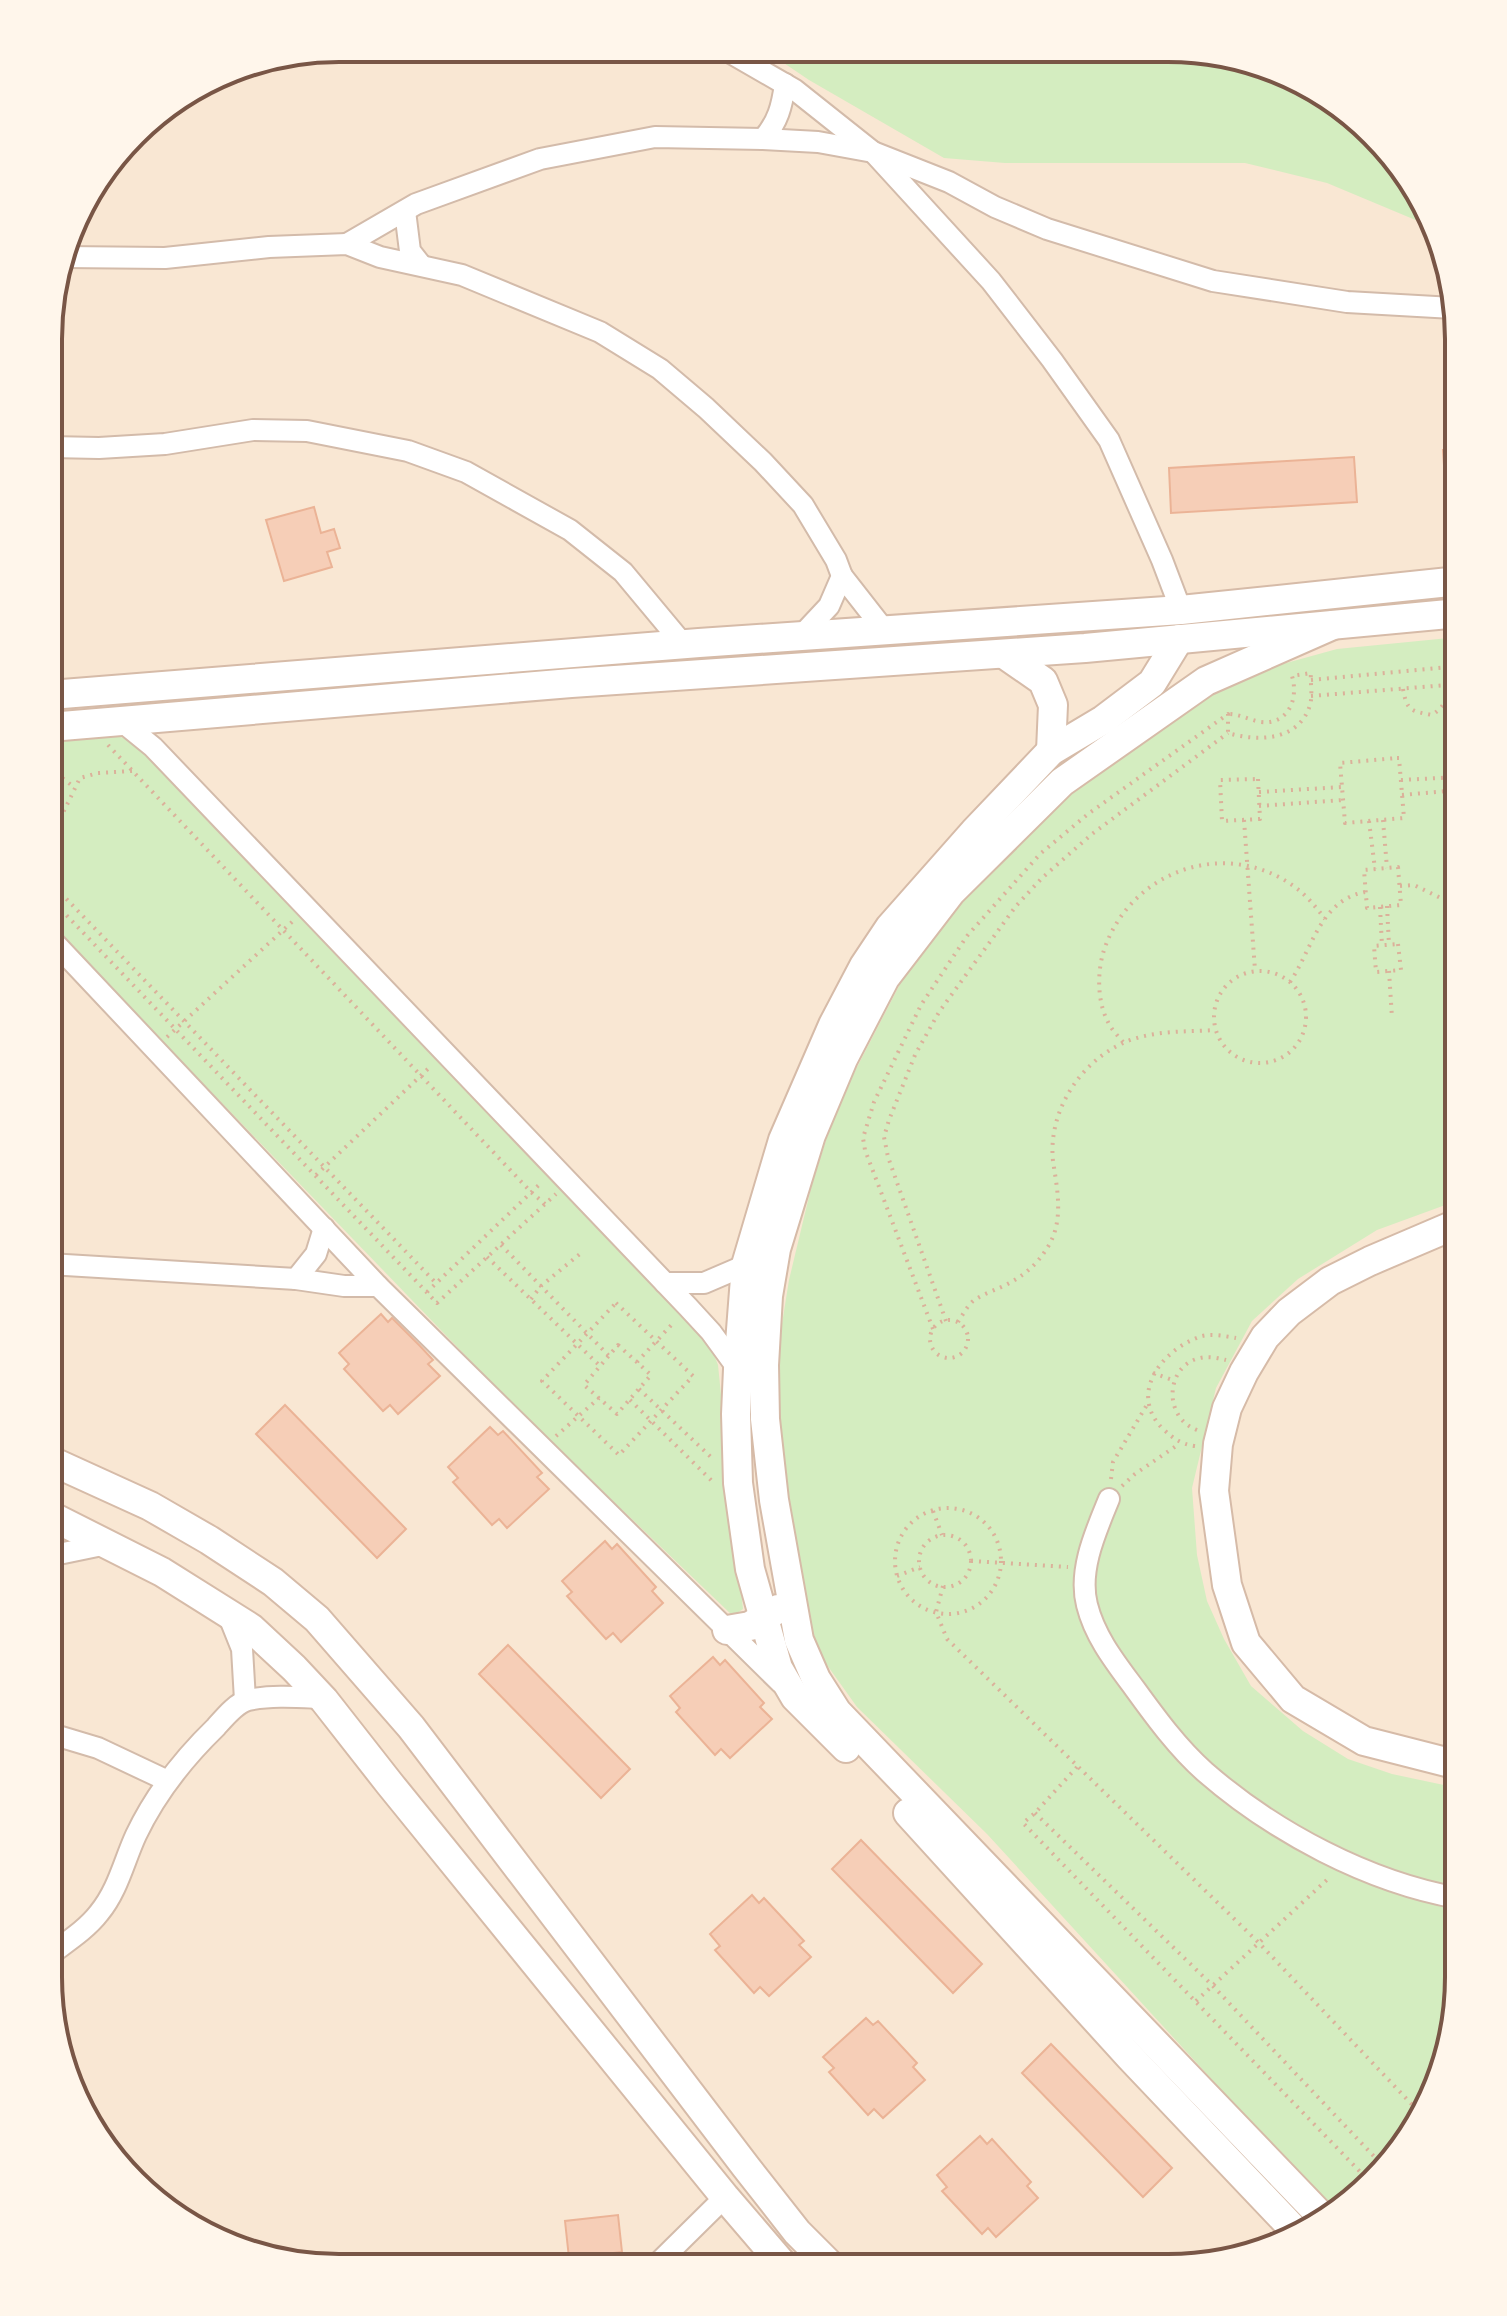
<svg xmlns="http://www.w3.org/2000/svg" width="1507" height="2316" font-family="Barlow,sans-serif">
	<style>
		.residential { fill: #f9e7d3 }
		.green { fill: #d4edc0 }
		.building { fill: #f6ceb7; stroke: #ebb396; stroke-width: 2 }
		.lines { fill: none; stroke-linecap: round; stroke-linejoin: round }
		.street-casing { stroke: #d3bbaa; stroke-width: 24 }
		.secondary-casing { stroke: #d6bba8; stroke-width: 32 }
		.path { stroke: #dbb19a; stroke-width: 4; stroke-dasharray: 2 6; stroke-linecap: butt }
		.street { stroke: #fff; stroke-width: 20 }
		.secondary { stroke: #fff; stroke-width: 28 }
		.rim { fill: none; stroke: #795646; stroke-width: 4 }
	</style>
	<rect width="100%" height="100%" fill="#fef3e3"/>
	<polygon class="residential" points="339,48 1207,51 1345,108 1437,227 1459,339 1458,1997 1410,2139 1346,2208 1280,2246 1169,2268 301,2266 162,2208 70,2089 48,1977 50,301 78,210 147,120 228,70"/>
	<g class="green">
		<polygon points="763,49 1207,51 1345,108 1437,229 1327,183 1245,163 1005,163 944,158 809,80"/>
		<polygon points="1459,637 1459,1200 1377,1230 1298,1279 1252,1321 1216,1388 1192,1488 1197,1555 1207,1601 1224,1639 1251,1686 1303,1731 1348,1759 1392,1774 1458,1788 1458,1997 1410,2139 1346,2208 1335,2214 987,1834 857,1707 822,1658 802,1600 782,1468 777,1355 789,1280 812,1184 829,1131 854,1073 900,984 956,908 1009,849 1077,788 1192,706 1261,670 1337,649"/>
		<polygon points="104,735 127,738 149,750 707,1337 718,1365 743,1609 733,1616 518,1410 50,925 50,740"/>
	</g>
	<g class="building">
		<polygon points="1459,449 1459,496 1446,496 1443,450"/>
		<polygon points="1354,457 1357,502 1171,513 1169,468"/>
		<polygon points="314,507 321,533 334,529 340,548 327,552 332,567 284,581 266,520"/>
		<polygon points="381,1314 388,1322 392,1318 420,1346 433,1360 428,1364 440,1376 398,1414 390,1405 383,1411 344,1369 349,1364 339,1353"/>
		<polygon points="285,1405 406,1529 377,1558 256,1434"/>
		<polygon points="490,1427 498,1435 503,1431 542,1473 537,1477 549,1489 507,1528 499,1519 492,1525 453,1482 458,1478 448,1467"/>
		<polygon points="605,1541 612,1549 617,1544 656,1587 652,1591 663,1603 621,1642 613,1633 606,1639 567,1596 572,1592 562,1581"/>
		<polygon points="508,1645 630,1769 601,1798 479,1674"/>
		<polygon points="713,1657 720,1665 725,1660 764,1703 760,1707 772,1719 730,1758 721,1749 715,1755 676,1712 680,1708 670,1696"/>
		<polygon points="861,1840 982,1964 953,1993 832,1869"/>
		<polygon points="752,1895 759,1903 764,1898 804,1941 799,1945 811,1957 769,1996 760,1987 754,1993 715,1950 720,1946 710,1934"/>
		<polygon points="866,2018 873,2025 878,2021 917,2063 913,2067 925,2080 883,2118 874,2109 868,2115 829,2072 834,2068 823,2057"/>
		<polygon points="1051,2044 1172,2168 1143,2197 1022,2073"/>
		<polygon points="980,2136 987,2144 992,2139 1031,2182 1027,2186 1038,2198 996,2237 988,2228 982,2234 942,2191 947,2187 937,2175"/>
		<polygon points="618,2215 622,2252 569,2258 565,2221"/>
	</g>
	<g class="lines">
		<g class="street-casing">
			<g id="street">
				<polyline points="724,49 795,90 873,152 991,281 1052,360 1109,440 1162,560 1181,610"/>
				<path d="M763,139C778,122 782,106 785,84"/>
				<polyline points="405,211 410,251 421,265"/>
				<polyline points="347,244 416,204 540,159 655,137 763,139 818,142 873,152 949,182 995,207 1047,229 1213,281 1347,302 1453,308"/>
				<polyline points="64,257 165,258 269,247 347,244 380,257 462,275 600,332 660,369 706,408 763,462 803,505 836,560 842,576"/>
				<polyline points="50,447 99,448 165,444 253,430 307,431 408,451 466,472 570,530 623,572 683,644"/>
				<polyline points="800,637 829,606 842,576 885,631"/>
				<polyline points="121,721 153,747 688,1307 711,1332 738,1369"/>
				<polyline points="50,938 378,1286 781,1683"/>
				<polyline points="49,1264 296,1279 344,1286 378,1286"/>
				<polyline points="296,1279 316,1254 324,1228"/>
				<polyline points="665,1283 704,1283 746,1265"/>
				<path d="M1109,1499C1096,1531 1078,1570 1087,1605C1095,1637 1115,1662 1135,1689C1156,1718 1178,1748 1205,1772C1274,1832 1368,1882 1458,1898"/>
				<polyline points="49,1556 107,1544"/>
				<polyline points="228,1614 242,1649 245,1700"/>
				<polyline points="48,1733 98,1748 168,1781"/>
				<path d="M48,1956C65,1943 86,1930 99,1913C118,1890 124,1861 136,1835C156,1793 183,1759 216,1727C224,1718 236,1703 248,1700C271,1695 298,1697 322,1698"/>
				<polyline points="654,2267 725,2197"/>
			</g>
		</g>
		<g class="secondary-casing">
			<g id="secondary">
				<polyline points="1004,654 1043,681 1053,705 1051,751"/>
				<polyline points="50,695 699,643 1181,610 1459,581"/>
				<polyline points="50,727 571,683 1085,648 1459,613"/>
				<polyline points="49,1460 150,1506 209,1540 273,1582 317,1619 411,1727 746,2167 797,2232 832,2267"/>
				<polyline points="49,1515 162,1572 251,1628 294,1668 324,1700 389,1783 725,2197 785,2267"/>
				<polyline points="727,1630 750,1626 778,1609"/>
				<polyline points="846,1748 795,1697 778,1668 750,1569 738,1483 736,1414 738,1369 746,1265 783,1140 833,1025 864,966 890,927 974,832 1051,751 1103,720 1152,683 1179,639"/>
				<polyline points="1458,1765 1364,1741 1293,1699 1246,1643 1227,1585 1214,1491 1218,1444 1227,1408 1244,1372 1265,1337 1289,1312 1330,1281 1370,1261 1459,1223"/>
				<polyline points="908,1813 1130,2057 1299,2235"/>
				<polyline points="1325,2220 837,1712 816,1679 799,1640 774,1500 765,1419 764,1365 768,1296 776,1249 811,1135 843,1059 885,978 951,892 1062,782 1206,681 1333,625"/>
			</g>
		</g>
		<g class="path">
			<polyline points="1311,680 1459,666"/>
			<path d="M1403,689C1407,711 1411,711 1432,715C1445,706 1447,700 1447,685"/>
			<polyline points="1311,696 1459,684"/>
			<polyline points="108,745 531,1192 545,1204"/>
			<polygon points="1397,758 1399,758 1404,818 1345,823 1340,763"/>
			<polyline points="50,768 75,788"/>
			<polyline points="132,771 98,773 80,778 60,819 53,885 436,1283"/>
			<polygon points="1258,779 1260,819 1222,821 1220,780"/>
			<polyline points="1401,780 1459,777"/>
			<polyline points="1259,792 1342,787"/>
			<polyline points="1402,795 1459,790"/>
			<polyline points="1259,806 1343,800"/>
			<polyline points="50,809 60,819"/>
			<polyline points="1244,820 1255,970"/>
			<polyline points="1383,820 1387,868"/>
			<polyline points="1369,821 1375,869"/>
			<polygon points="1398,867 1401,905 1367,908 1364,870"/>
			<polyline points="1400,886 1414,885 1459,907"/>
			<polyline points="50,898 437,1303 556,1194"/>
			<polyline points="1387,906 1389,945"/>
			<polyline points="1380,907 1382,946"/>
			<polygon points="1398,944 1401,970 1376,972 1374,946"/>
			<circle cx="1260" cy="1017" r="46"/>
			<polyline points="1389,971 1392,1018"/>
			<path d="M1290,982C1312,950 1320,900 1365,892"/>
			<polyline points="167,1037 293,921"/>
			<path d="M1123,1042C1118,1036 1111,1029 1108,1022C1097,1001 1097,972 1104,950C1131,870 1226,837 1295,887C1307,896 1316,907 1325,919"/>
			<polyline points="316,1175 431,1066"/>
			<polyline points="501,1245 609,1356"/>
			<polyline points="487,1257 600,1366"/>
			<polyline points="427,1292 542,1182"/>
			<polyline points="531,1299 541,1286 581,1253"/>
			<polygon points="616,1303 693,1376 619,1455 542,1381"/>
			<circle cx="949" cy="1339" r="19"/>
			<polyline points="946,1321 888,1157 884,1137 889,1120 915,1055 939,1012 1016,906 1042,878 1092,834 1228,733"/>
			<path d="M958,1322C962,1316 966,1308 972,1302C979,1296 990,1292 999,1288C1020,1279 1037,1266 1049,1245C1064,1219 1057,1188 1053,1161C1048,1114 1077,1066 1119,1045C1148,1030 1184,1032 1215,1030"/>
			<path d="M933,1329L865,1150L863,1138L874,1102L921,1005L967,936L1040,854L1088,814L1228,714V733C1258,742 1299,741 1310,705C1313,695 1310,683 1311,673L1292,676C1299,699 1288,725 1261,722C1249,720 1240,714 1228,714"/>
			<polygon points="618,1345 651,1375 617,1414 584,1385"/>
			<polyline points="637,1362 675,1321"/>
			<polyline points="1153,1373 1175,1381"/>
			<polyline points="639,1389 713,1459"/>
			<polyline points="630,1400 715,1484"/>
			<path d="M1197,1430C1162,1417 1166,1365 1200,1358C1209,1356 1218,1358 1226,1360"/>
			<polyline points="556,1436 599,1398"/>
			<path d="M1195,1446C1181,1444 1174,1439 1163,1429C1128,1394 1161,1351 1199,1337C1209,1333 1225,1336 1236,1338"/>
			<polyline points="1111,1479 1113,1462 1148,1403"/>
			<polyline points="1122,1486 1135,1474 1179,1444"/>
			<circle cx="948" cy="1561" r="53"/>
			<polyline points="933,1511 942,1535"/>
			<circle cx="945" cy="1561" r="26"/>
			<polyline points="971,1561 1068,1567"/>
			<polyline points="897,1576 920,1567"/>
			<polyline points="943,1586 936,1612 947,1639 1259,1943 1419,2112"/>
			<polyline points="1077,1767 1035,1813 1023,1823 1370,2182"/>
			<polyline points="1035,1813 1212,1985 1384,2167"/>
			<polyline points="1196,2001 1330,1877"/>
			<polyline points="1344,2208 1362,2190"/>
		</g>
		<use href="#street" class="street"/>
		<use href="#secondary" class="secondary"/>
	</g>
	<path d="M0 0H1507V2316H0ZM339 62H1168A277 277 0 0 1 1445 339V1977A277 277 0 0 1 1168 2254H339A277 277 0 0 1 62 1977V339A277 277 0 0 1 339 62Z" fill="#fff6eb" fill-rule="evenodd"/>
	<path class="rim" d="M339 62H1168A277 277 0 0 1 1445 339V1977A277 277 0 0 1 1168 2254H339A277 277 0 0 1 62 1977V339A277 277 0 0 1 339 62Z"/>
</svg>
